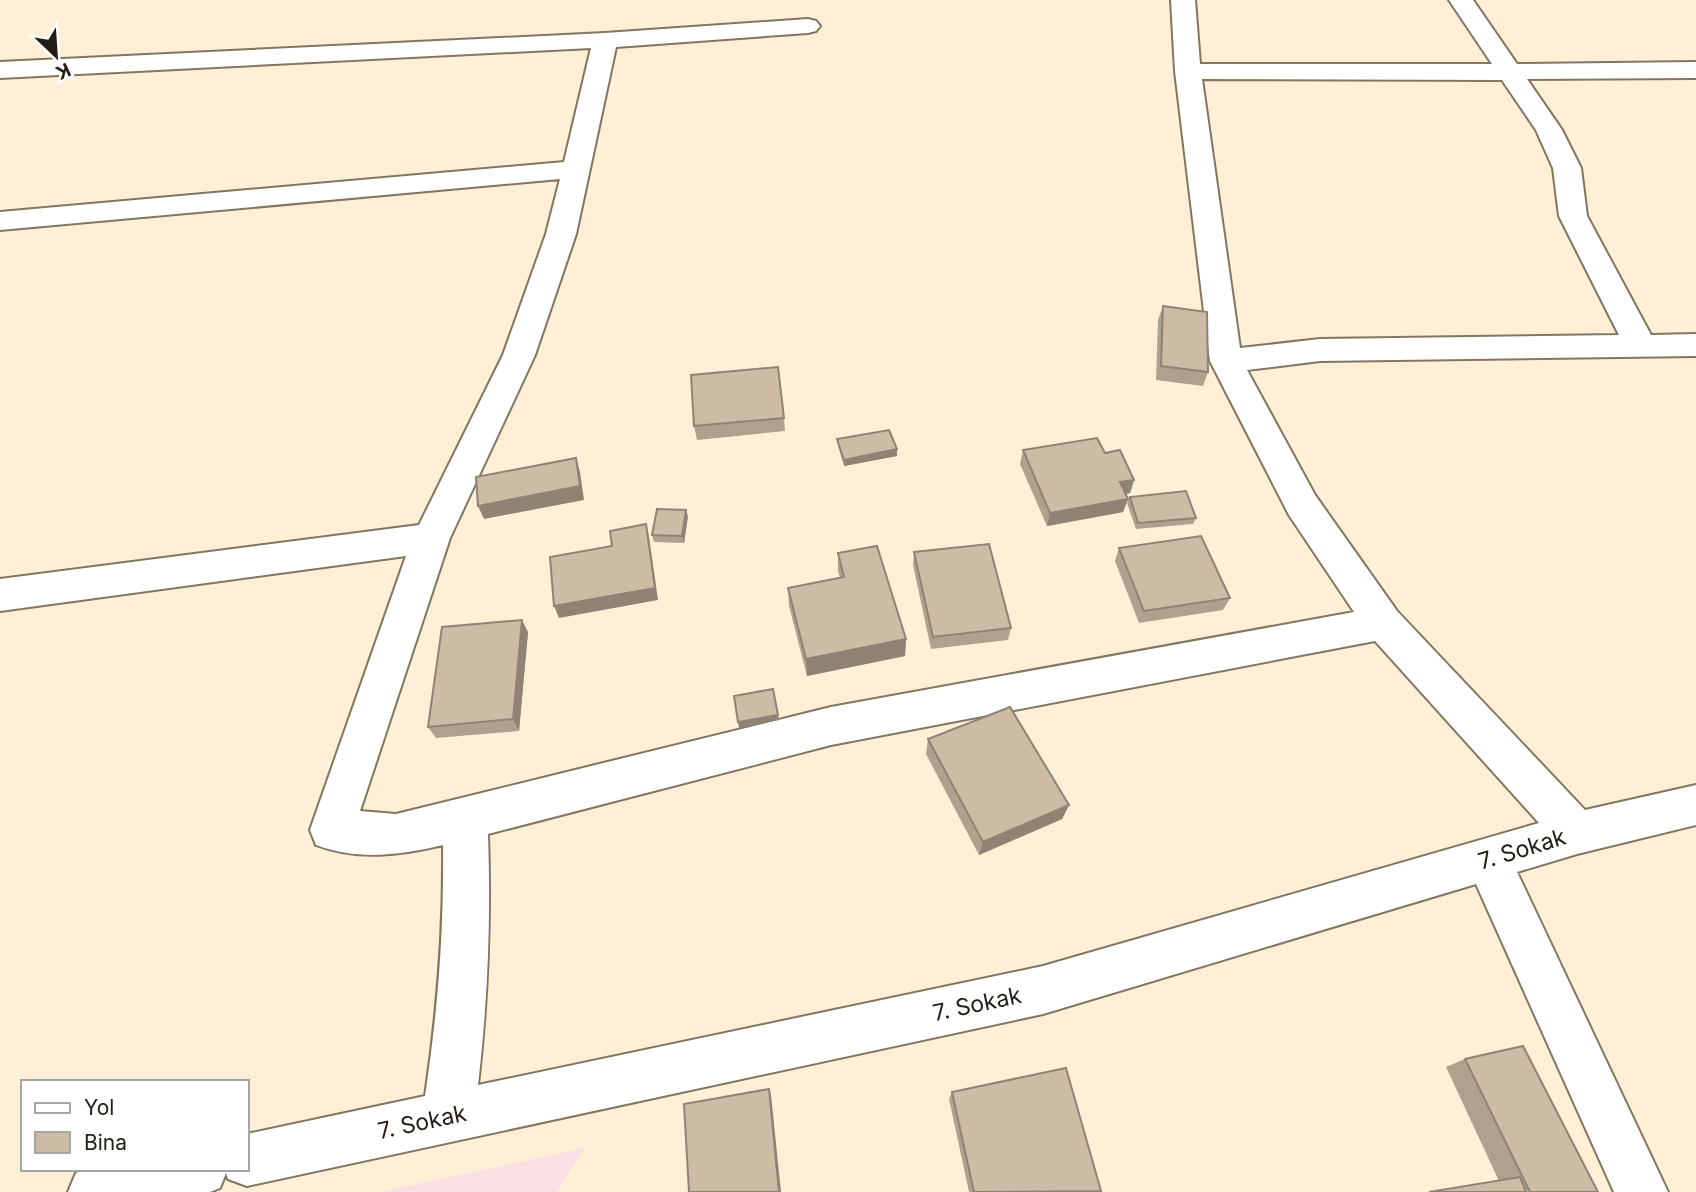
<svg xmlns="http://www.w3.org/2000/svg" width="1696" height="1192" font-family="Inter,sans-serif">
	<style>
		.education { fill: #fbe0e3 }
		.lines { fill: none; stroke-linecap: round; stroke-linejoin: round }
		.minor-casing { stroke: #837660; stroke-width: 4 }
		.minor { fill: #fff; fill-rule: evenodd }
		.wall { fill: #b0a18e }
		.shaded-wall { fill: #908374 }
		.building { fill: #cdbba5; stroke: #908374; stroke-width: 2 }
		.labels { text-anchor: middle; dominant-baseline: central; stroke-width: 6; stroke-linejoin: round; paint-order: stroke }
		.near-street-label { font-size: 23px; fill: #231d14; stroke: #fff }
	</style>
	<rect width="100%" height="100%" fill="#ffefd7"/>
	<polygon class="education" points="584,1148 557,1192 380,1192"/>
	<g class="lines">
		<g class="minor-casing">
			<path id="minor" d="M1171,0H1195L1200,64H1492L1449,0H1473L1517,64L1696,62V78L1527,79L1562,130L1581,168L1587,216L1651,335L1696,334V356L1320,361L1247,370L1315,495L1397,611L1585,810L1696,785V825L1577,854L1517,872L1668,1192H1614L1476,884L1043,1014L247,1186L228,1179L226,1173L220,1188L210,1192H68L76,1173L85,1169H247V1134L425,1096C438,1009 444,933 443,845C401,855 358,861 316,845L310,830L406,556L0,611V579L419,525L503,355L546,234L560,179L0,230V212L564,162L591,48L0,78V62L605,33L808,19L816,21L820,26L816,31L808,33L616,47L576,234L535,355L450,538L360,811L396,814L831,707L1354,612L1289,515L1210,361L1175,71ZM1202,79L1502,80L1536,130L1553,168L1559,216L1619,335L1320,339L1240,348ZM1375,641L1539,823L1043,966L478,1085C488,998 491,921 488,834L831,745Z"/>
		</g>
		<use href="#minor" class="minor"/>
	</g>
	<g class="wall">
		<polygon points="1163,306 1208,372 1203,386 1156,380 1158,320"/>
		<polygon points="784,418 785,431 697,440 694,426"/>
		<polygon points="837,439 897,456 844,466 838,446"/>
		<polygon points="1023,450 1105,453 1134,480 1130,493 1125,494 1128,499 1123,512 1047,526 1020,464"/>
		<polygon points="1130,497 1196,518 1193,524 1136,529 1127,503"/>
		<polygon points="688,516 684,543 654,542 652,535"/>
		<polygon points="1119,548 1230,598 1223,610 1139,623 1115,561"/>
		<polygon points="914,552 1011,628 1008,640 931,649 913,565"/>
		<polygon points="838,553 906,639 905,656 807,676 789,606 788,588 840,578 838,571"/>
		<polygon points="528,632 519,731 436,738 428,727"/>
		<polygon points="928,739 1069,805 1062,819 979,855 926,754"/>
		<polygon points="1465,1059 1598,1192 1429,1192 1499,1181 1446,1067"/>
		<polygon points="952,1092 1099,1192 969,1192 949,1099"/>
	</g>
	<g class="shaded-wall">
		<polygon points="897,449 897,456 844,466 844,460"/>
		<polygon points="576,458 580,472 584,500 484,519 478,506"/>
		<polygon points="1134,480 1130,493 1115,496 1120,482"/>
		<polygon points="1128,499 1123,512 1047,526 1050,513"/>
		<polygon points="686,510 688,516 684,543 682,536"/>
		<polygon points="646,524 649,537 658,600 559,618 554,606"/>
		<polygon points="522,620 528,632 519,731 513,719"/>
		<polygon points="906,639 905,656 807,676 806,659"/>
		<polygon points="778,715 779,720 739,728 738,722"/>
		<polygon points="1069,805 1062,819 979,855 983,842"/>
		<polygon points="769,1089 771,1095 781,1192 779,1192"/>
	</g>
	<g class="building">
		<polygon points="1163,306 1207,312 1208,372 1161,366"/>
		<polygon points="778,367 784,418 694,426 691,375"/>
		<polygon points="889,430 897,449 844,460 837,439"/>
		<polygon points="1097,438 1105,453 1120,450 1134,480 1120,482 1128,499 1050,513 1023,450"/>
		<polygon points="576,458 580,486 478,506 476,477"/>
		<polygon points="1186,491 1196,518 1138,523 1130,497"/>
		<polygon points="657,509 686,510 682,536 652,535"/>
		<polygon points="646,524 655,588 554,606 550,557 612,546 610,531"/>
		<polygon points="1201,536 1230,598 1144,611 1119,548"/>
		<polygon points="989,544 1011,628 933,637 914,552"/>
		<polygon points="877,546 906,639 806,659 788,588 844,577 838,553"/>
		<polygon points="522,620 513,719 428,727 442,627"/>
		<polygon points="773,689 778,715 738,722 734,696"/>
		<polygon points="1010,707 1069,805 983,842 928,739"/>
		<polygon points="1523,1046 1598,1192 1530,1192 1465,1059"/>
		<polygon points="1066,1068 1101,1191 974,1192 952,1092"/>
		<polygon points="769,1089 779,1192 689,1192 684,1104"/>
		<polygon points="1520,1177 1526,1192 1429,1192"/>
	</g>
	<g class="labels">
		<g class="near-street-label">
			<text transform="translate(1522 849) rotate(-17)">7. Sokak</text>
			<text transform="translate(977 1004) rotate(-12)">7. Sokak</text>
			<text transform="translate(422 1122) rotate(-12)">7. Sokak</text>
		</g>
	</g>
	<rect x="21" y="1080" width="228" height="91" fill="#ffffff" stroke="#a7a5a1" stroke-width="2"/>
	<rect x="35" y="1103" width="35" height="10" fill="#ffffff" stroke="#a7a5a1" stroke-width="2"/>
	<text x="84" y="1115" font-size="21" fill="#231d14">Yol</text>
	<rect x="35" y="1132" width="35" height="21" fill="#cdbba5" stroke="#a7a5a1" stroke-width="2"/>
	<text x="84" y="1150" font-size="21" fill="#231d14">Bina</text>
	<g transform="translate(56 56) rotate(155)" stroke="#ffffff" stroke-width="5" paint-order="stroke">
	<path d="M0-5L12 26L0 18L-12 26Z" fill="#231d14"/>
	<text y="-10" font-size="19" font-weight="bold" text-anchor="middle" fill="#231d14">K</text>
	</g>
</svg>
